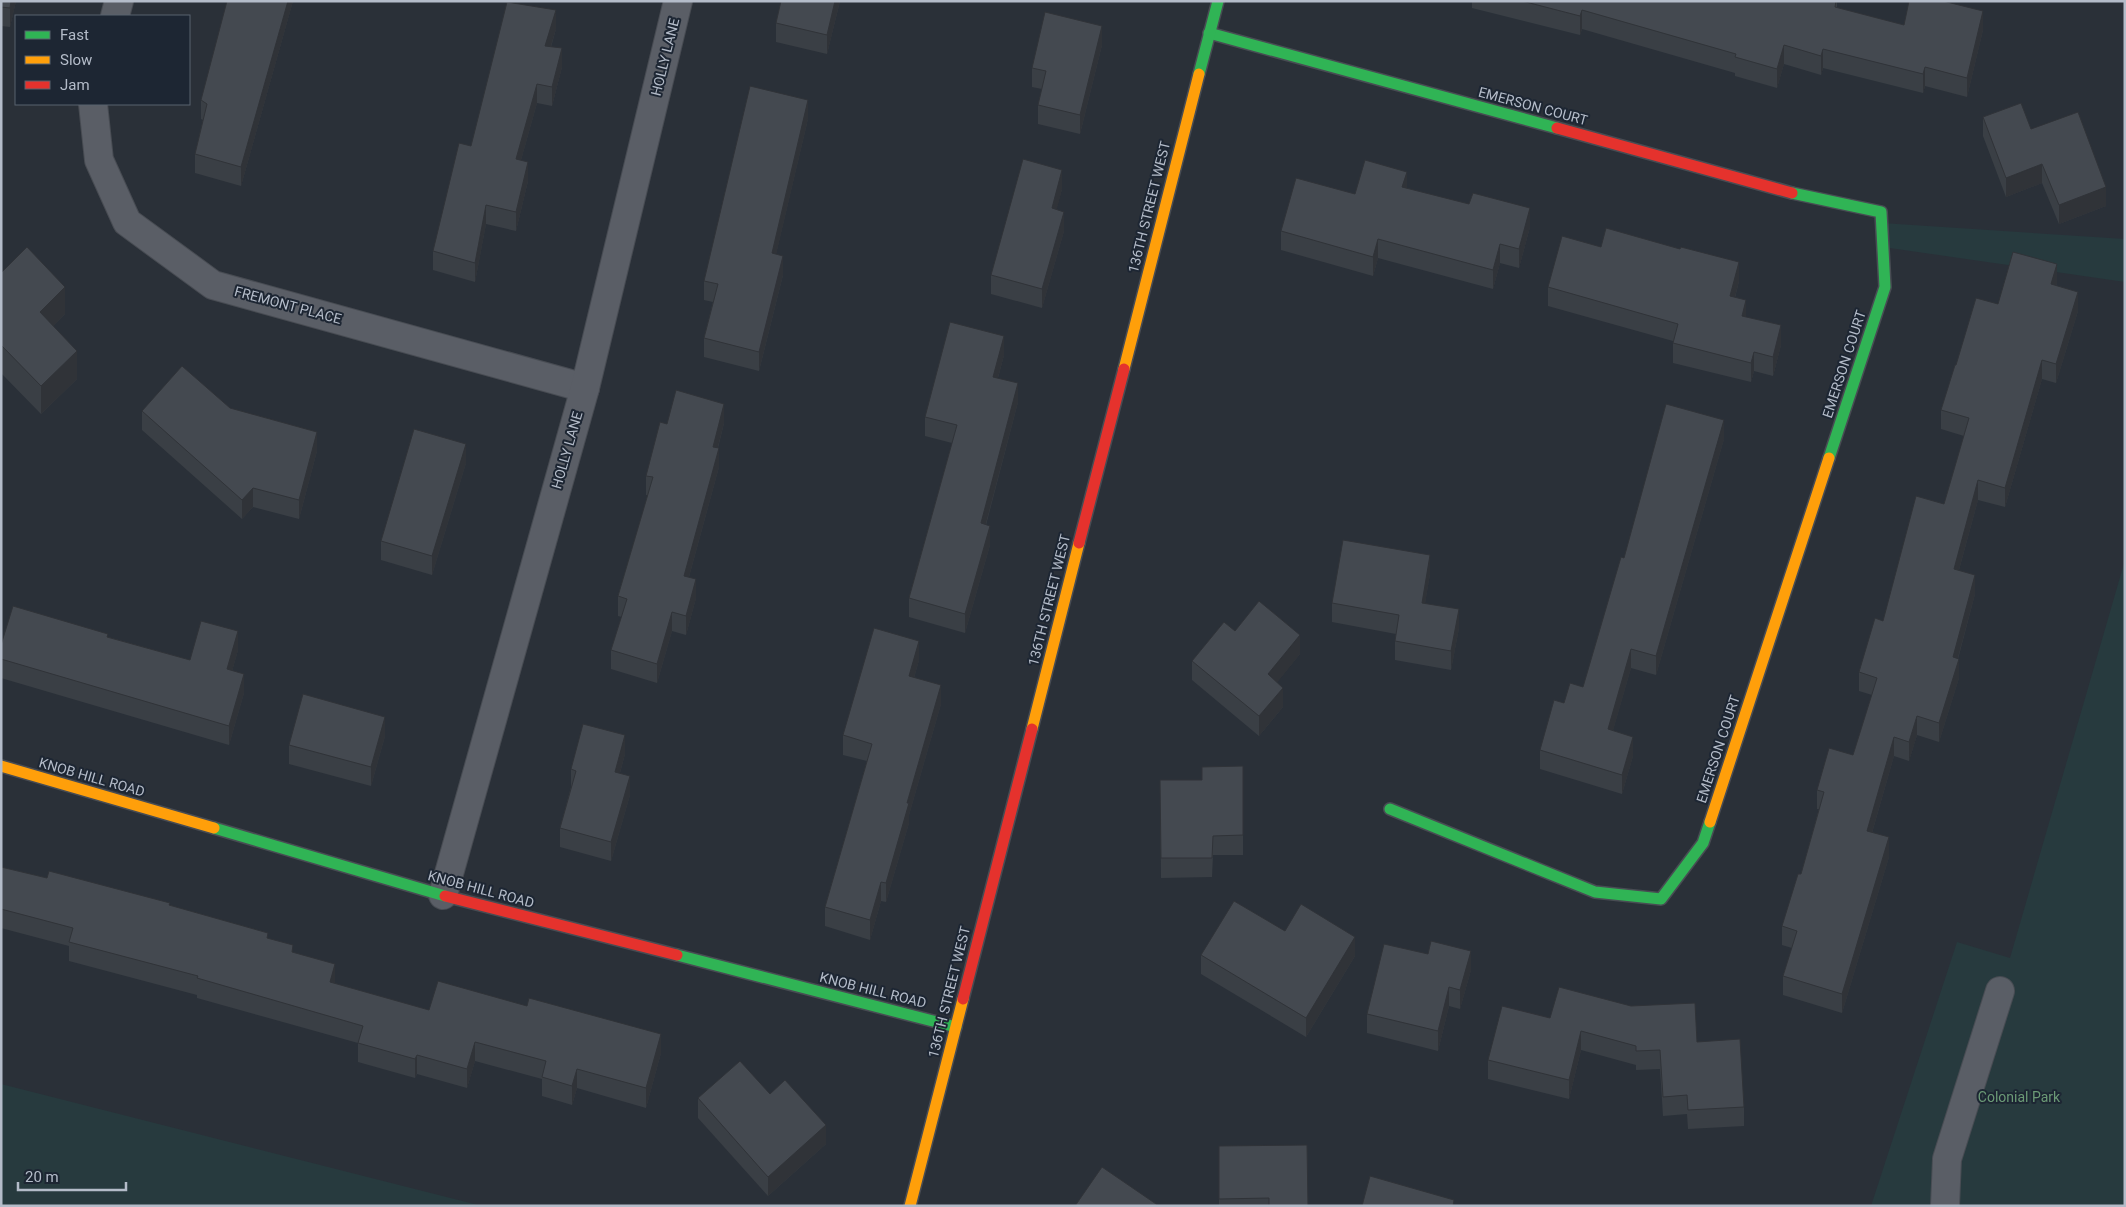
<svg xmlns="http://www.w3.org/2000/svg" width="2126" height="1207" font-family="Roboto,sans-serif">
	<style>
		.green { fill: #273a3e }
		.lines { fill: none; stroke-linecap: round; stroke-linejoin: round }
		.street-casing { stroke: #484c53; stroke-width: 30 }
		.fast-casing { stroke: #484c53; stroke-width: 14 }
		.slow-casing { stroke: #484c53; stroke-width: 14 }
		.jam-casing { stroke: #484c53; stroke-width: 14 }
		.street { stroke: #5a5e66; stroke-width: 28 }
		.fast { stroke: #30b455; stroke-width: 11 }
		.slow { stroke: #ff9f0a; stroke-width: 11 }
		.jam { stroke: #e5322d; stroke-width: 11 }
		.wall { fill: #3a3f45 }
		.shaded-wall { fill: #303338 }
		.building { fill: #444950; stroke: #303338 }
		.labels { text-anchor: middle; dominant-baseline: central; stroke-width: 4; stroke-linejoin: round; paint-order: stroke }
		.street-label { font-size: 14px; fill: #b4bcc9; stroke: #1d2633 }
		.park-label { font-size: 14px; fill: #6b9a76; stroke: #1d2633 }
	</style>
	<rect width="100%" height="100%" fill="#2a3038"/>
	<g class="green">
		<polygon points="1882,223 2125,239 2125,282 1883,247"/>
		<polygon points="2125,560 2125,1206 1871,1206 1957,942 2010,958"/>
		<polygon points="1,1084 482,1206 1,1206"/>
	</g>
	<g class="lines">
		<g class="street-casing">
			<g id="street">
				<polyline points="115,16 119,1"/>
				<polyline points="93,104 99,160 127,222 213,285 585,388"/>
				<polyline points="443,895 585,388 678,1"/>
				<polyline points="1945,1206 1947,1159 2000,991"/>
			</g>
		</g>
		<g class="fast-casing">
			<g id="fast">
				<polyline points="1209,33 1557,128"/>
				<polyline points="1199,74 1218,1"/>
				<polyline points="1792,193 1881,212 1885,287 1829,458"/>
				<polyline points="1390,809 1595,892 1661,899 1703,843 1710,822"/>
				<polyline points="214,828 445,896"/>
				<polyline points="677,955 956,1027"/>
			</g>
		</g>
		<g class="slow-casing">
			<g id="slow">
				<polyline points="1124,369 1199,74"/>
				<polyline points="1032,729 1079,543"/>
				<polyline points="1,766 214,828"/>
				<polyline points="1710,822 1829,458"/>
				<polyline points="910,1206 963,999"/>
			</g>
		</g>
		<g class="jam-casing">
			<g id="jam">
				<polyline points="1557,128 1792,193"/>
				<polyline points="1079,543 1124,369"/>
				<polyline points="445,896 677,955"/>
				<polyline points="963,999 1032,729"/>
			</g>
		</g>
		<use href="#street" class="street"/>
		<use href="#fast" class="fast"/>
		<use href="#slow" class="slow"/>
		<use href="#jam" class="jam"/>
	</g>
	<g class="wall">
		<polygon points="1,1 16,1 10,27 1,26"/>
		<polygon points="293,1 241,186 195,173 195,154 203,120 201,119 201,100"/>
		<polygon points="781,1 840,1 827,54 776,42 776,23"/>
		<polygon points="1472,1 1837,1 1837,8 1904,25 1983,30 1967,97 1925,86 1923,93 1823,68 1821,75 1784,64 1777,88 1735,76 1735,73 1582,29 1580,35 1472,8"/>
		<polygon points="556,29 551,47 562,67 552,106 537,103 521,160 528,181 516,231 486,224 475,282 433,270 433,251 471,146"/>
		<polygon points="1102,45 1080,134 1038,124 1038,105 1042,89 1032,87 1032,68"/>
		<polygon points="1983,117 2031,129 2106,206 2059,224 2042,183 2006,197 1983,136"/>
		<polygon points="808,119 776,254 783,275 759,371 704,357 704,338 713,302 704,300 704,281"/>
		<polygon points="1407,188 1530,227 1519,268 1500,263 1493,289 1378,258 1373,276 1281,250 1281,231 1355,194"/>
		<polygon points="1062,189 1056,210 1064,231 1042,308 991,294 991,275"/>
		<polygon points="1601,247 1739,281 1735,298 1746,317 1781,345 1773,376 1754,371 1751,382 1673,363 1673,341 1548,306 1548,287"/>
		<polygon points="1,273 65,314 53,326 77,379 41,414 1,373"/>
		<polygon points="2057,283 2056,286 2078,311 2056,383 2042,379 2005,507 1978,500 1959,570 1975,594 1958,659 1959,678 1939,742 1917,735 1909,761 1894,756 1872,833 1889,857 1842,1013 1783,995 1783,976 1792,948 1782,945 1782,926 1801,874 1819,809 1817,809 1817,790 1853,755 1872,695 1859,691 1859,672 1883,621 1944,504 1964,436 1941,429 1941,410 1956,365 1998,304"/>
		<polygon points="1004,355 998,378 1018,402 986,525 990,545 965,633 909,617 909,598 952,443 925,436 925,417"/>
		<polygon points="230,408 317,451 299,519 253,507 242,519 142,430 142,411"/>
		<polygon points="724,423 718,448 719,467 689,577 696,598 686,635 672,631 657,683 611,669 611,650 622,617 618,616 618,596 648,495 646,495 646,476 667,424"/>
		<polygon points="1724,439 1656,675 1631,668 1613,730 1633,756 1622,794 1540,769 1540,750 1564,703 1583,687 1624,558"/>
		<polygon points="466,463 432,575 381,560 381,541"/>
		<polygon points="1430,574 1425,603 1459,628 1451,670 1395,660 1395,641 1396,634 1332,622 1332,603"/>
		<polygon points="1235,631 1300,654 1277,682 1283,707 1259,736 1192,680 1192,661"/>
		<polygon points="108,637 190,660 238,650 232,671 244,693 229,745 1,678 1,659"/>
		<polygon points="919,660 914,678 941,704 909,815 909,823 886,902 881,901 870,940 825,926 825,907 867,761 843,755 843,735"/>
		<polygon points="385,736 371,786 289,764 289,745"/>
		<polygon points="625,754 620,773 630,795 611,861 560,847 560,828 571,787 571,769"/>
		<polygon points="1243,766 1243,855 1213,855 1212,877 1161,878 1160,780 1202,780"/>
		<polygon points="1,867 47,878 170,905 268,938 293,952 335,984 429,1010 661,1053 646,1108 577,1088 572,1105 542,1096 542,1079 475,1061 467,1088 417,1074 415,1078 358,1062 358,1043 197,998 197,995 69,961 69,946 1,928"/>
		<polygon points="1285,931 1355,956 1306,1037 1201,974 1201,955"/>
		<polygon points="1471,970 1460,1009 1449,1006 1438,1051 1367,1033 1367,1014"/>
		<polygon points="1550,1018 1697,1042 1744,1107 1744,1126 1688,1129 1687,1114 1663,1116 1660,1069 1636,1070 1636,1065 1581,1050 1569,1099 1488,1079 1488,1060"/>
		<polygon points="770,1094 826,1144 768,1196 698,1118 698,1098"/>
		<polygon points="1219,1146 1308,1206 1219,1206"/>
	</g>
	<g class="shaded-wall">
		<polygon points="11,1 16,1 10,27 10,8"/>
		<polygon points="288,1 293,1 241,186 241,167"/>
		<polygon points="835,1 840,1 827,54 827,35"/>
		<polygon points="556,10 556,29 545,65 545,46"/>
		<polygon points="1582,10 1582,29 1580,35 1580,16"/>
		<polygon points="1983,11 1983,30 1967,97 1967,78"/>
		<polygon points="1102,26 1102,45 1080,134 1080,115"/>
		<polygon points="1784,45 1784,64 1777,88 1777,69"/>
		<polygon points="562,48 562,67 552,106 552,87"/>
		<polygon points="1823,49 1823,68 1821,75 1821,56"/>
		<polygon points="1925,67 1925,86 1923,93 1923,74"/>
		<polygon points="537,84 537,103 516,178 516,159"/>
		<polygon points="808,100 808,119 772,272 772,253"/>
		<polygon points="528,162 528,181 516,231 516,212"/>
		<polygon points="2042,164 2042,183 2006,197 2006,178"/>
		<polygon points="1062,170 1062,189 1052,228 1052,208"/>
		<polygon points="1407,172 1407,191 1402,187"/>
		<polygon points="2106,187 2106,206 2059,224 2059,205"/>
		<polygon points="486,205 486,224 475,282 475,263"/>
		<polygon points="1530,208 1530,227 1519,268 1519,249"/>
		<polygon points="1064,212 1064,231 1042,308 1042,289"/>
		<polygon points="1378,239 1378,258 1373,276 1373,257"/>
		<polygon points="1500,244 1500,263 1493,289 1493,270"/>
		<polygon points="783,256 783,275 759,371 759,352"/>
		<polygon points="1739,262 1739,281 1730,316 1730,296"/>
		<polygon points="2057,264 2057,283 2051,303 2051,284"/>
		<polygon points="65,287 65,314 40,340 40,312"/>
		<polygon points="2078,292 2078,311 2056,383 2056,364"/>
		<polygon points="1746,300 1746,319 1742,316"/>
		<polygon points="1781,325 1781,345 1773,376 1773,357"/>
		<polygon points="1004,336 1004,355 993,396 993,377"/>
		<polygon points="77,351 77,379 41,414 41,386"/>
		<polygon points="1754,352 1754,371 1751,382 1751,363"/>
		<polygon points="2042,360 2042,379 2005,507 2005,488"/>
		<polygon points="1018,383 1018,402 981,542 981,523"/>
		<polygon points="724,404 724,423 713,466 713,447"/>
		<polygon points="1724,420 1724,439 1656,675 1656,656"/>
		<polygon points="317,432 317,451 299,519 299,500"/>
		<polygon points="466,444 466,463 432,575 432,556"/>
		<polygon points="719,448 719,467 684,595 684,576"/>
		<polygon points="1978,480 1978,500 1954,588 1954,569"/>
		<polygon points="253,488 253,507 242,519 242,500"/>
		<polygon points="990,526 990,545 965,633 965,614"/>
		<polygon points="1430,555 1430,574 1422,622 1422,603"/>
		<polygon points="1975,575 1975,594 1953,676 1953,657"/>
		<polygon points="696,579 696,598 686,635 686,616"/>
		<polygon points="1459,609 1459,628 1451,670 1451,651"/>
		<polygon points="672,612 672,631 657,683 657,664"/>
		<polygon points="238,631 238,650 227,689 227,669"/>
		<polygon points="1300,635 1300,654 1268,694 1268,674"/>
		<polygon points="919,641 919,660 909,695 909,676"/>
		<polygon points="1631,649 1631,668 1608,748 1608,729"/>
		<polygon points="1959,659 1959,678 1939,742 1939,723"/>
		<polygon points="244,674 244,693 229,745 229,726"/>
		<polygon points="941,685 941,704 909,815 909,823 886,902 886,883 907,803"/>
		<polygon points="1283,688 1283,707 1259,736 1259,716"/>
		<polygon points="1917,716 1917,735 1909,761 1909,742"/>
		<polygon points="385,717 385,736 371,786 371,767"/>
		<polygon points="625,735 625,754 615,791 615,772"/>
		<polygon points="1633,737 1633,756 1622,794 1622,775"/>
		<polygon points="1894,737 1894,756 1867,850 1867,831"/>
		<polygon points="630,776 630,795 611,861 611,842"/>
		<polygon points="1889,837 1889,857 1842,1013 1842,994"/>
		<polygon points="881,882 881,901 870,940 870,920"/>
		<polygon points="1355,937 1355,956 1306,1037 1306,1018"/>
		<polygon points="1471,951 1471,970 1460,1009 1460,990"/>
		<polygon points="335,964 335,983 330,1001 330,982"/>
		<polygon points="1449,987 1449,1006 1438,1051 1438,1031"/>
		<polygon points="1581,1031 1581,1050 1569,1099 1569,1080"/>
		<polygon points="661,1034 661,1053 646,1108 646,1088"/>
		<polygon points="475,1042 475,1061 467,1088 467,1069"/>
		<polygon points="417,1055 417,1074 415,1078 415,1059"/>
		<polygon points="577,1069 577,1088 572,1105 572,1086"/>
		<polygon points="826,1125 826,1144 768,1196 768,1177"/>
	</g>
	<g class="building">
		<polygon points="1,1 11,1 10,8 1,7"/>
		<polygon points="227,1 288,1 241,167 195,154 207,104 201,100"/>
		<polygon points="781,1 835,1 827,35 776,23"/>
		<polygon points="1522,1 1836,1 1835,7 1904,25 1909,1 1943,1 1983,11 1967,78 1925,67 1923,74 1823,49 1821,56 1784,45 1777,69 1735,57 1736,54 1582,10 1580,16"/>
		<polygon points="507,2 556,10 545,46 562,48 552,87 537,84 516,159 528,162 516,212 486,205 475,263 433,251 459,143 471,146"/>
		<polygon points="1045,12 1102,26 1080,115 1038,105 1046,71 1032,68"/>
		<polygon points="750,86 808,100 772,253 783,256 759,352 704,338 718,284 704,281"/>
		<polygon points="2021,103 2031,129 2078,112 2106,187 2059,205 2042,164 2006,178 1983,117"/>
		<polygon points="1023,159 1062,170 1052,208 1064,212 1042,289 991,275"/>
		<polygon points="1365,160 1407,172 1402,187 1469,204 1473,193 1530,208 1519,249 1500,244 1493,270 1378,239 1373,257 1281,231 1296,178 1355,194"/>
		<polygon points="1606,228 1680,249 1681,247 1739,262 1730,296 1746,300 1742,316 1781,325 1773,357 1754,352 1751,363 1673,343 1678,324 1548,287 1562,236 1601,247"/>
		<polygon points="27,247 65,287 40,312 77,351 41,386 1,345 1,273"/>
		<polygon points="2013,252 2057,264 2051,284 2078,292 2056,364 2042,360 2005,488 1978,480 1954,569 1975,575 1953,657 1959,659 1939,723 1917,716 1909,742 1894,737 1867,831 1889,837 1842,994 1783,976 1797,931 1782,926 1798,874 1801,874 1824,792 1817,790 1829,748 1853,755 1877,678 1859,672 1875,618 1883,621 1916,496 1944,504 1969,418 1941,410 1955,365 1956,365 1976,298 1998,304"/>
		<polygon points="950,322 1004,336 993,377 1018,383 981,523 990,526 965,614 909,598 957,425 925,417"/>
		<polygon points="182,366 230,408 317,432 299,500 253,488 242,500 142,411"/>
		<polygon points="676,390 724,404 713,447 719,448 684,576 696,579 686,616 672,612 657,664 611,650 627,599 618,596 653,477 646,476 660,422 667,424"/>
		<polygon points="1666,404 1724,420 1656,656 1631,649 1608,729 1633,737 1622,775 1540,750 1554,700 1564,703 1570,683 1583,687 1621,557 1624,558"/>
		<polygon points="414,429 466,444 432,556 381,541"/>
		<polygon points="1343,540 1430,555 1422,603 1459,609 1451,651 1395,641 1399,615 1332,603"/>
		<polygon points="1259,601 1300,635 1268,674 1283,688 1259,716 1192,661 1224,622 1235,631"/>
		<polygon points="13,606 108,634 107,637 190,660 201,621 238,631 227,669 244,674 229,726 1,659 1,645"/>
		<polygon points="874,628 919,641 909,676 941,685 907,803 909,803 886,883 881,882 870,920 825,907 872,744 843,735"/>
		<polygon points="303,694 385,717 371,767 289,745"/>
		<polygon points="583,724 625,735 615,772 630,776 611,842 560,828 576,771 571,769"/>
		<polygon points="1243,766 1243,835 1213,836 1212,858 1161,858 1160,780 1202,780 1202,767"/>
		<polygon points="1,867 47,878 49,871 170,903 169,905 268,933 267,938 293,945 292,952 335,964 330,982 429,1010 438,981 527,1006 529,998 661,1034 646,1088 577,1069 572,1086 542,1077 546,1061 475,1042 467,1069 417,1055 415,1059 358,1043 363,1026 197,978 198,976 69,942 73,928 1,909"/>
		<polygon points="1234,901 1285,931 1301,904 1355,937 1306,1018 1201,955"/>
		<polygon points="1431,941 1471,951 1460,990 1449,987 1438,1031 1367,1014 1384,944 1428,954"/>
		<polygon points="1559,987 1631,1006 1695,1003 1697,1042 1740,1039 1744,1107 1688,1110 1687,1095 1663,1097 1660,1050 1636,1051 1636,1046 1581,1031 1569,1080 1488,1060 1502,1006 1550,1018"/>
		<polygon points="740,1061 770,1094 785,1080 826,1125 768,1177 698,1098"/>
		<polygon points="1307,1145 1308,1206 1269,1206 1269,1198 1219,1199 1219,1146"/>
		<polygon points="1102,1167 1159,1206 1075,1206"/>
		<polygon points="1370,1176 1454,1200 1453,1206 1362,1206"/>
	</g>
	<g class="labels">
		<g class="street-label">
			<text transform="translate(665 57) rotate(-76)">HOLLY LANE</text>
			<text transform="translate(1533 106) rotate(15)">EMERSON COURT</text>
			<text transform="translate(1149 207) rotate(-76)">136TH STREET WEST</text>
			<text transform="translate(288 305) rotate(15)">FREMONT PLACE</text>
			<text transform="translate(1844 364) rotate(-72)">EMERSON COURT</text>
			<text transform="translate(567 450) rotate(-74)">HOLLY LANE</text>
			<text transform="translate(1049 600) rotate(-76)">136TH STREET WEST</text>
			<text transform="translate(1718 749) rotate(-72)">EMERSON COURT</text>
			<text transform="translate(92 777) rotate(16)">KNOB HILL ROAD</text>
			<text transform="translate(481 889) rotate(15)">KNOB HILL ROAD</text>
			<text transform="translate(873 990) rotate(14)">KNOB HILL ROAD</text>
			<text transform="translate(949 992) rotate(-76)">136TH STREET WEST</text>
		</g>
		<g class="park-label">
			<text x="2019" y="1097">Colonial Park</text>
		</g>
	</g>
	<rect width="2126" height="1207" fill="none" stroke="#b4bcc9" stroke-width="5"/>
	<rect x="15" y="15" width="175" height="90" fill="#1d2633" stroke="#59626f"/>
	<rect x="25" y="31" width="25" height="8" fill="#30b455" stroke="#59626f"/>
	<text x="60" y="40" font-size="15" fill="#b4bcc9">Fast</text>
	<rect x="25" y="56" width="25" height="8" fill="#ff9f0a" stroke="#59626f"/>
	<text x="60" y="65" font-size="15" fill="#b4bcc9">Slow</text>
	<rect x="25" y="81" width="25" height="8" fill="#e5322d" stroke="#59626f"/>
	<text x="60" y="90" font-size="15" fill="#b4bcc9">Jam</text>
	<path d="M18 1182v8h108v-8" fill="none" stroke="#b4bcc9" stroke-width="2.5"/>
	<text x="25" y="1182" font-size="15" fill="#b4bcc9" stroke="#1d2633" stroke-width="4" paint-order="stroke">20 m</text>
</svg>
